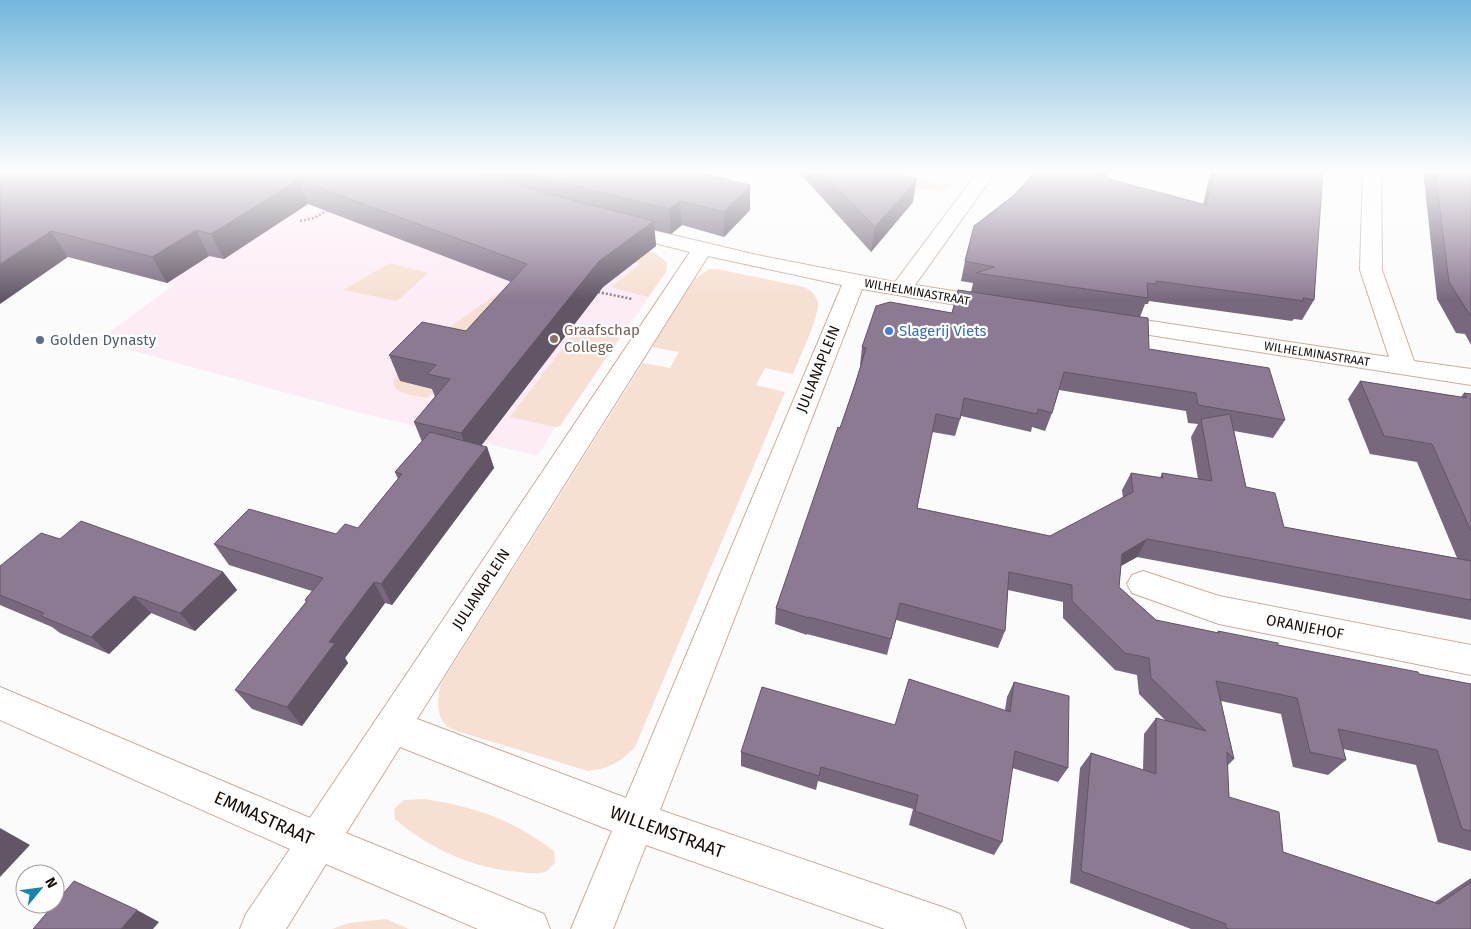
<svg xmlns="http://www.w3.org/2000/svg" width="1471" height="929" font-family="'Fira Sans',sans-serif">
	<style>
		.education { fill: #fdebf6 }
		.green { fill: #f7dfd1 }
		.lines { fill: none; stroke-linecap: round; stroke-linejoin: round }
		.street-casing { stroke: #caad9b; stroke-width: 2 }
		.path { stroke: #85807c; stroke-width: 2.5; stroke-dasharray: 2 2; stroke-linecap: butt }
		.street { fill: #fff; fill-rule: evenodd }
		.wall { fill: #78687e; fill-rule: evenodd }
		.shaded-wall { fill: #625566 }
		.building { fill: #8c7992; stroke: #625566 }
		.shop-dot { fill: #3f7fe0; stroke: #fff; stroke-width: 2 }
		.education-dot { fill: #8d6e63; stroke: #fff; stroke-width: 2 }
		.service-dot { fill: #5c6f8a; stroke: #fff; stroke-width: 2 }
		.labels { text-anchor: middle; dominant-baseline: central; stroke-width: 4.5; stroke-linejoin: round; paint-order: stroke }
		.far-street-label { font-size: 12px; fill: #170d07; stroke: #fff }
		.education-label { font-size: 15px; fill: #785e54; stroke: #fff; text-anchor: start }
		.shop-label { font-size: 15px; fill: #366cbe; stroke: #fff; text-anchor: start }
		.service-label { font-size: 15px; fill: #4e5e75; stroke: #fff; text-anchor: start }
		.street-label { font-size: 15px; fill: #170d07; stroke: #fff }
		.near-street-label { font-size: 18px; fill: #170d07; stroke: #fff }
	</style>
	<rect width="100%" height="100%" fill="#fbfbfb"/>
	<polygon class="education" points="385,176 657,254 667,263 666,272 560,426 555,427 538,456 353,411 97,341 174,285 167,283 229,242 299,210 311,213"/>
	<g class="green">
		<polygon points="869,170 960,170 954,178"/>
		<polygon points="883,177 949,184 943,191 870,186"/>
		<path d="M557,235C583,237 651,243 667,263L666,272L648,297L611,287L640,264Z"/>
		<polygon points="390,263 428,273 397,301 343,290"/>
		<path d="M709,269H717L804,287C811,290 817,296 818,304C818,319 799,359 793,374L765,368L756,385L785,392L635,747C619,763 610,768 588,771L457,731C454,729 448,728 446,725C435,715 438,696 441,684L643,363L670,368L679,352L652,347L695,279Z"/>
		<polygon points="514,282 471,353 427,343"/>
		<polygon points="577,330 619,338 560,426 555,427 510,417"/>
		<path d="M423,347L440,385L427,398C415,395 385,394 396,376Z"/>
		<path d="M424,799C476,807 511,819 554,851L555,863C552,865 550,869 547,871C539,875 528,873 520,872C474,869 430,849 395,819L394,809L404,800Z"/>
		<polygon points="386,919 409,929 332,929 349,923"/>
	</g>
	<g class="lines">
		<g class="street-casing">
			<g id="street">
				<path d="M979,170H997L915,285L992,297L1000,299L1003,304L1000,309L992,311L862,289L660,810L945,908L960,914L966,929H885L646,845L613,929H571L612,831L400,747L346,833L544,914L550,929H478L326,864L286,929H240L246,914L290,849L0,720V687L310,818L690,252L611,232L608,228L611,224L618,222L757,255L895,282ZM708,256L842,285L626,798L417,719Z"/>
				<polygon points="1363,170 1381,170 1382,270 1414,361 1471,369 1471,385 1111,329 1103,327 1100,322 1103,317 1111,315 1389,357 1360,270"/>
				<polygon points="1143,571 1219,596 1471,645 1471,675 1219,624 1132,593 1127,584 1132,575"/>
			</g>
		</g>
		<g class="path">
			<polyline points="300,221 314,218 330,209"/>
			<polyline points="598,292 632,299"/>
		</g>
		<use href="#street" class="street"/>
	</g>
	<g class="wall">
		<polygon points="0,170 686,170 750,210 724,237 682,225 671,234 654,230 656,246 603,287 481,446 487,447 494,468 392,605 385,603 345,658 348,663 302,726 252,709 235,690 306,602 305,600 312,591 229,565 214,544 336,534 358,528 398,479 395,472 422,442 414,422 435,397 432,389 400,381 389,355 466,331 511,282 308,204 224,259 209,256 167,283 68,257"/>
		<polygon points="797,170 883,170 913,202 871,252"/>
		<path d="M1035,170H1110L1105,178L1203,204L1211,170H1323L1314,300L1302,320L1294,319L1292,321L1149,301L1148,304H1145L1140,317L1149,349L1285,420L1273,438L1234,431L1246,487L1284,527L1457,558L1417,462L1370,454L1348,399L1360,381L1461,397L1464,393L1471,394V620L1137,557L1121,566L1119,587L1156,620L1217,633L1218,631L1278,645L1419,674L1471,684V851L1438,842L1416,765L1343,749L1346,760L1328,775L1293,767L1281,714L1221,701L1234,759L1227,766L1229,797L1283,852L1435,902L1471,878V929H1191L1070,883L1080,768L1091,753L1143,770L1144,734L1156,718L1166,721L1139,694L1137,675L1115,670L1063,618V602L1008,590L1005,631L998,648L896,620L887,655L807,634V635L775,624L776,608L840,428L861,365H860L862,347L952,313L971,292L973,283L961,281L965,261L1013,196L1028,180ZM1059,390L1186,411L1188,423L1198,424L1191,437L1198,479L1162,473L1160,478L1131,473L1122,490L1123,498L1050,536L917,508L932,432L955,436L961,416L1031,432L1032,427L1045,431L1052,413Z"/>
		<polygon points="1423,170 1471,170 1471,345 1465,334 1456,333 1437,299"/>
		<polygon points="60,539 223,572 237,590 195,631 151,613 109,654 60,633 52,627 0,605 0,566"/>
		<polygon points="1014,682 1068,768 1058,782 1012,768 1002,842 994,855 909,825 913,809 818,781 816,790 741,766 741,752 895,725 1005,710 1007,697"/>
	</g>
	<g class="shaded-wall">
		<polygon points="1103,170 1110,170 1092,194 1098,176"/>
		<polygon points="917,179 913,202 871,252 875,227"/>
		<polygon points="298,180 308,204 224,259 211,234"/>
		<polygon points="750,185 750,210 724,237 724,212"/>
		<polygon points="680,201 682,225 671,234 669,209"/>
		<polygon points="654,221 656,246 603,287 470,460 461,433 599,261"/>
		<polygon points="196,230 209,256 167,283 152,257"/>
		<polygon points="51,231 68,257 0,304 0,264"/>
		<polygon points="487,447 494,468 392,605 381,584"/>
		<polygon points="1147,539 1137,557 1112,571 1122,554"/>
		<polygon points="223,572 237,590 195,631 180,613"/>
		<polygon points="374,582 385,603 345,658 348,663 302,726 287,707 329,642"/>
		<polygon points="134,596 151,613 109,654 91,637"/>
		<polygon points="0,828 30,845 0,877"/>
		<polygon points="137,910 159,922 153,929 121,929"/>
	</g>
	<g class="building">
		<polygon points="0,170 473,170 536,191 654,221 599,261 461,433 414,422 450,379 427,374 436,365 389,355 422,322 466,331 527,264 298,180 211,234 196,230 152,257 51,231 0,264"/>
		<polygon points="522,170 686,170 750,185 724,212 680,201 669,209 551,180"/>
		<polygon points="820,170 883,170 917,179 875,227"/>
		<polygon points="1035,170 1103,170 1098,176 1206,205 1215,170 1323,170 1314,300 1303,298 1304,301 1156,281 1157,284 1147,283 1148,298 976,273 995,267 965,261 974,226 1013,196 1028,180"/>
		<polygon points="1435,170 1471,170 1471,315 1470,315 1449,282"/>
		<polygon points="958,290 1148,318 1149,349 1269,368 1285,420 1198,405 1196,393 1064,372 1052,413 1038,409 1037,414 964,398 960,419 936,414 917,508 1050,536 1133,492 1131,473 1163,478 1162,473 1212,481 1201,419 1230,414 1246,487 1275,493 1284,527 1471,561 1471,600 1147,539 1122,554 1119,587 1156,620 1219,633 1218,631 1278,643 1278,645 1418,672 1419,674 1471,684 1471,831 1462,829 1437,750 1338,729 1346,760 1310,752 1297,698 1216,681 1234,759 1227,752 1229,797 1279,812 1283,852 1439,904 1471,882 1471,929 1229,929 1226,928 1226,924 1081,871 1091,753 1156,774 1156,718 1206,731 1151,678 1149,658 1125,653 1072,601 1072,585 1009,572 1005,631 900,603 891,639 809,617 809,618 776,608 838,427 840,428 855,385 866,348 862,347 876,306 890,302 952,313"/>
		<polygon points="1360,381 1467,398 1464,393 1471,394 1471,531 1432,444 1384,436"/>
		<polygon points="430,432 487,447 381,584 374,582 329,642 335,643 287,707 235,690 307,601 305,600 323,578 214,544 249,509 336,534 345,524 358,528 402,474 395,472"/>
		<polygon points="81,521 223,572 180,613 134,596 91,637 41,616 44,613 0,595 0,566 41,533 60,539"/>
		<polygon points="909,679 1010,712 1014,682 1069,696 1068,768 1015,751 1002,842 915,811 918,795 821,767 819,776 741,752 762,687 895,725"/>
		<polygon points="74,881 137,910 121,929 33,929"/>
	</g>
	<linearGradient id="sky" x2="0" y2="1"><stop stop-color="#73b7dc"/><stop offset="0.57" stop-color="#fdfdfd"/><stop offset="1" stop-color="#fdfdfd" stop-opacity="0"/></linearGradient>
	<rect width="1471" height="300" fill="url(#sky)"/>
	<circle class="shop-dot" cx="889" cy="331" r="5"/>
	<circle class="education-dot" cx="554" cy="339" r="5"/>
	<circle class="service-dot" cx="40" cy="340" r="5"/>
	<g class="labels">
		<g class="far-street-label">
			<text transform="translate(917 292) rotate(10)">WILHELMINASTRAAT</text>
			<text transform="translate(1317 354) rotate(9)">WILHELMINASTRAAT</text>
		</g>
		<g class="education-label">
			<text x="564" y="330">Graafschap<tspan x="564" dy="17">College</tspan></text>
		</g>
		<g class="shop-label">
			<text x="899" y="331">Slagerij Viets</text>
		</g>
		<g class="service-label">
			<text x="50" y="340">Golden Dynasty</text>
		</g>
		<g class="street-label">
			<text transform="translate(818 369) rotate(-68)">JULIANAPLEIN</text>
			<text transform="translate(481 589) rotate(-57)">JULIANAPLEIN</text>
			<text transform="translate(1305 627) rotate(11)">ORANJEHOF</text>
		</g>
		<g class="near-street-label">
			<text transform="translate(264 818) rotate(24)">EMMASTRAAT</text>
			<text transform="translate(667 832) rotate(20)">WILLEMSTRAAT</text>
		</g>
	</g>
	<g transform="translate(40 889) rotate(61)"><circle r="24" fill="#ffffff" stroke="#a29e9c"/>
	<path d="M0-4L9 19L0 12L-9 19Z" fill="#1586ac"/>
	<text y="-8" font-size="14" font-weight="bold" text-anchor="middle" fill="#170d07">N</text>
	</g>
</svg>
